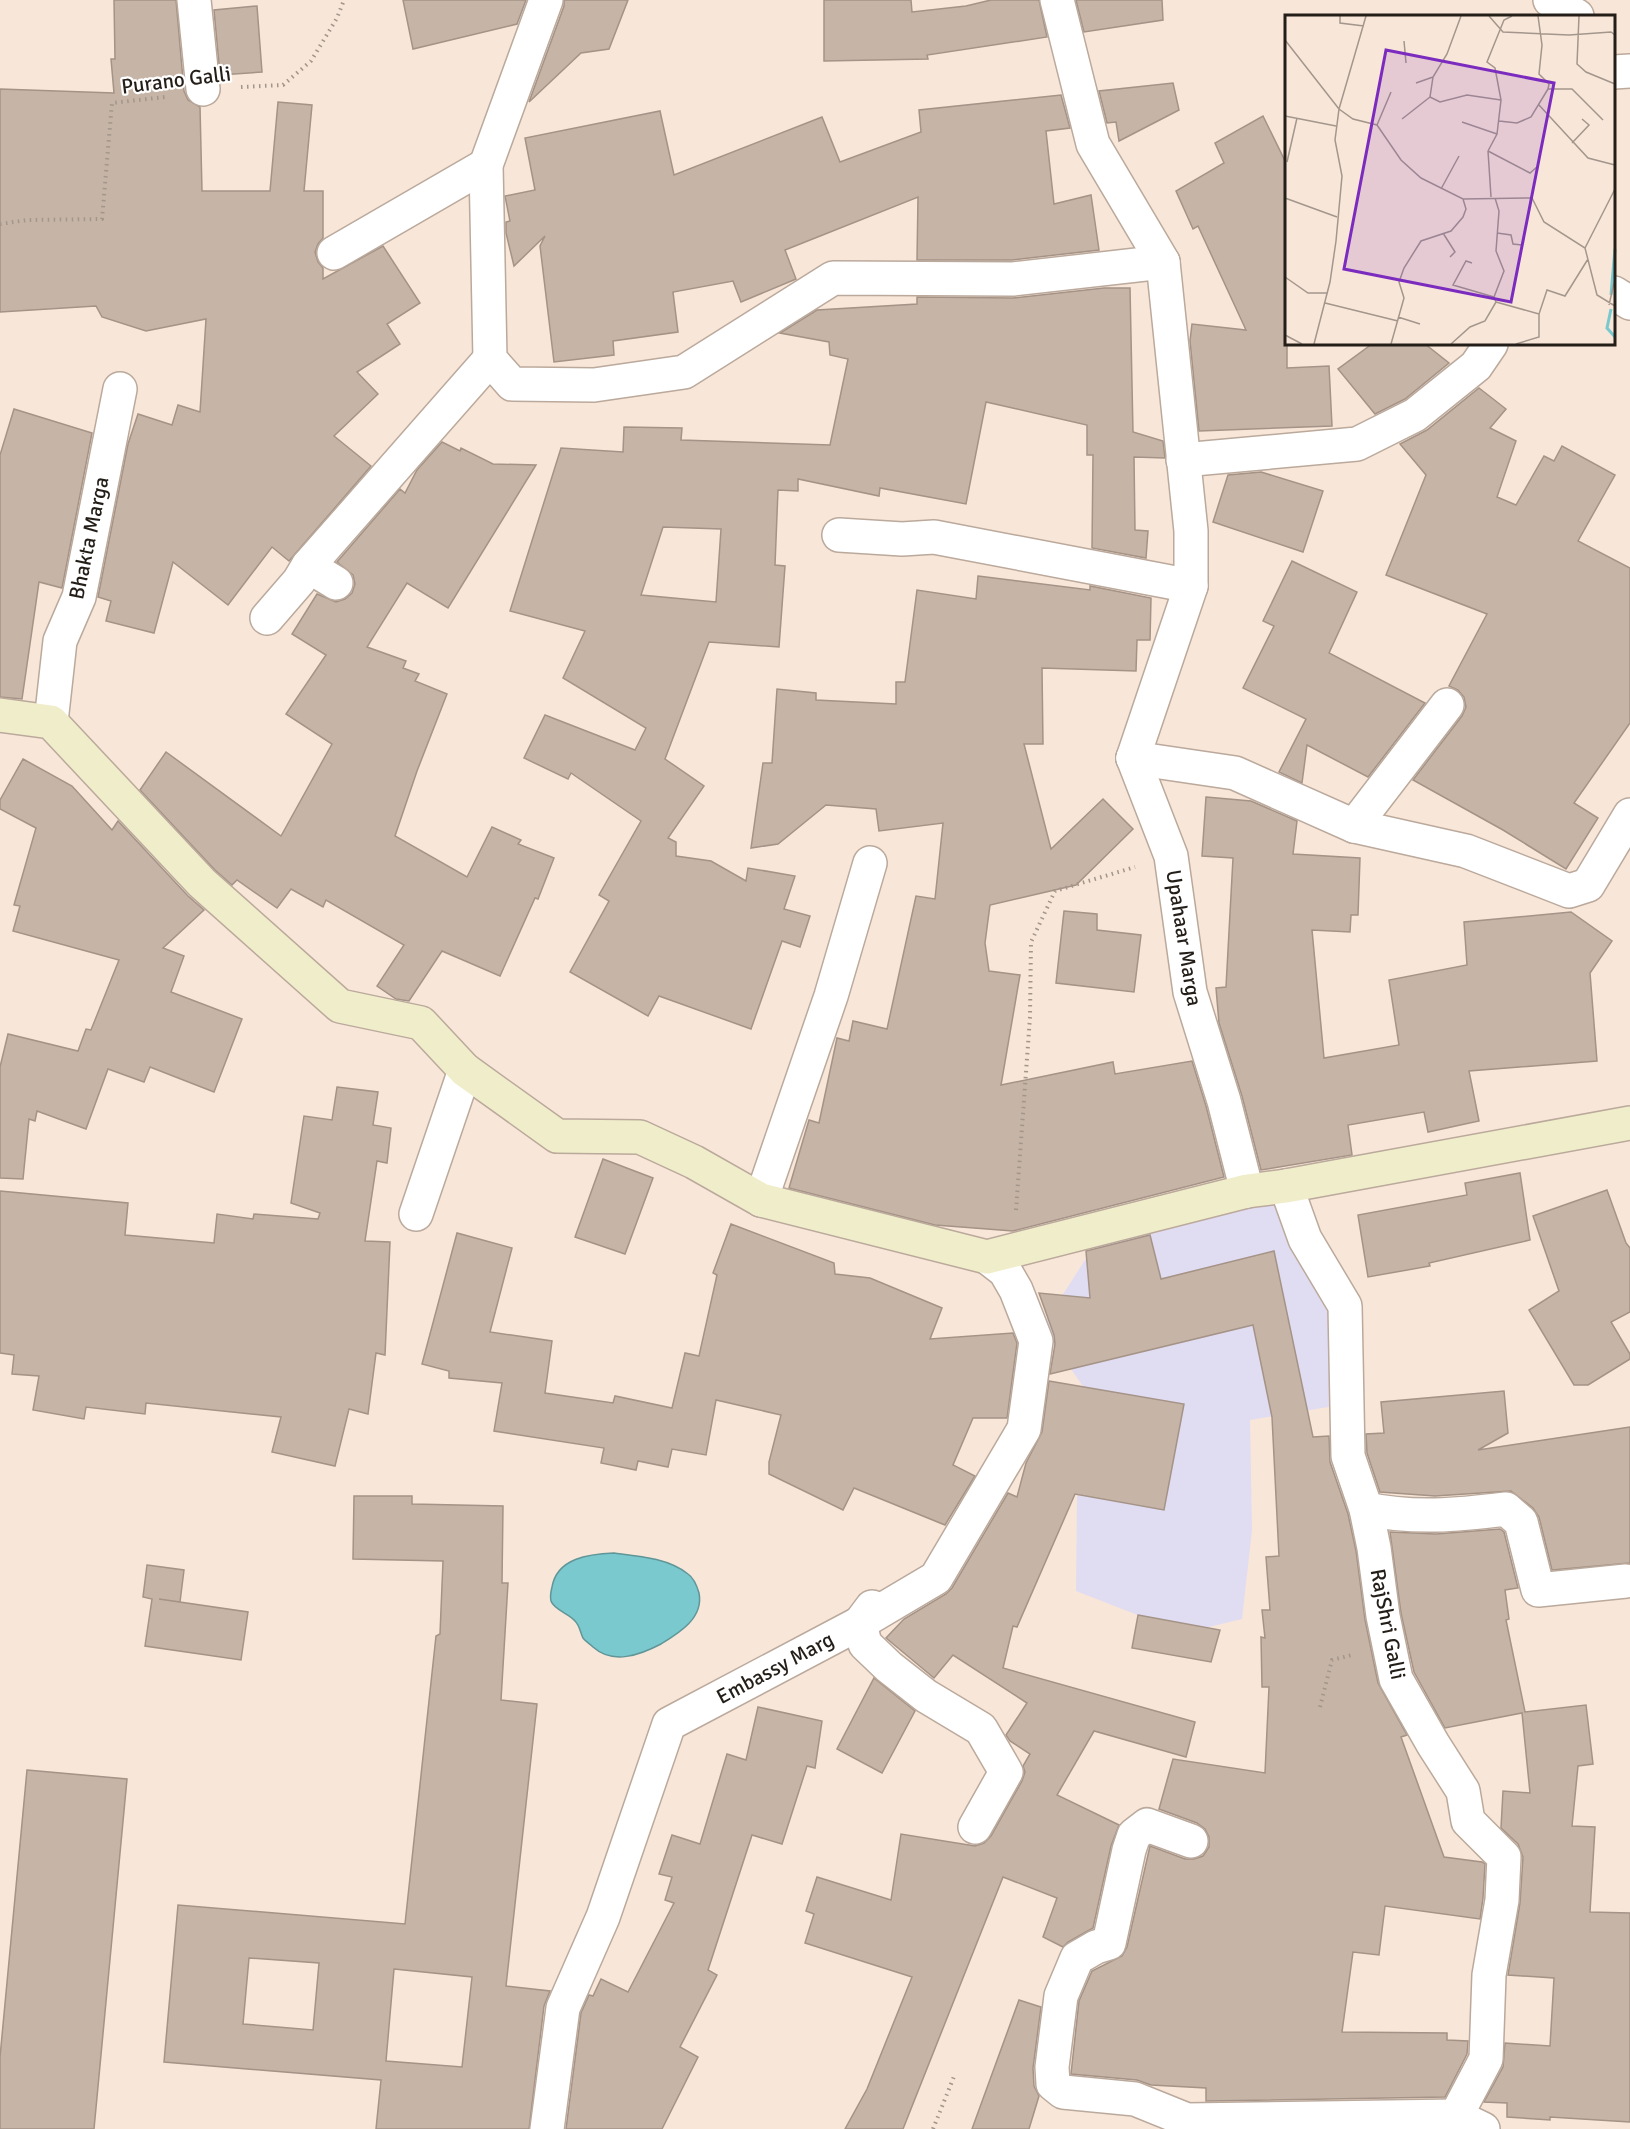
<svg xmlns="http://www.w3.org/2000/svg" width="1630" height="2129" font-family="Signika,sans-serif">
	<style>
		.education { fill: #e0dcf2 }
		.water { fill: #79c9ce; stroke: #609698; stroke-width: 1.5 }
		.building { fill: #c6b5a7; stroke: #a49386; stroke-width: 1.5; fill-rule: evenodd }
		.lines { fill: none; stroke-linecap: round; stroke-linejoin: round }
		.street-casing { stroke: #bba99c; stroke-width: 36 }
		.secondary-casing { stroke: #bba99c; stroke-width: 36 }
		.path { stroke: #a2958a; stroke-width: 4; stroke-dasharray: 1.5 4.5; stroke-linecap: butt }
		.street { stroke: #fff; stroke-width: 33 }
		.secondary { stroke: #f0eeca; stroke-width: 33 }
		.labels { text-anchor: middle; dominant-baseline: central; stroke-width: 4.5; stroke-linejoin: round; paint-order: stroke }
		.street-label { font-size: 21px; fill: #241e19; stroke: #fff }
		.inset-river { fill: none; stroke: #79c9ce; stroke-width: 3 }
		.inset-road { fill: none; stroke: #a3968c; stroke-width: 1.5 }
		.view { fill: #7b2cbf; fill-opacity: 0.15; stroke: #7b2cbf; stroke-width: 3 }
		.inset-edge { fill: none; stroke: #241e19; stroke-width: 3 }
	</style>
	<rect width="100%" height="100%" fill="#f8e6d8"/>
	<polygon class="education" points="1277,1198 1352,1331 1364,1401 1250,1420 1252,1530 1242,1619 1184,1633 1076,1591 1077,1498 1098,1408 1042,1327 1087,1257 1109,1233"/>
	<path class="water" d="M614,1553C638,1556 668,1558 688,1574C694,1578 697,1586 699,1593C704,1618 679,1633 661,1644C640,1655 613,1665 593,1647C590,1644 585,1641 583,1638C580,1632 580,1626 575,1621C570,1614 554,1610 551,1601C550,1597 551,1591 552,1587C557,1558 589,1554 614,1553Z"/>
	<g class="building">
		<polygon points="114,0 176,0 184,91 188,100 200,107 202,191 270,191 278,102 312,105 304,191 323,191 323,238 318,244 315,252 318,262 323,268 323,279 383,246 420,303 387,324 400,344 357,372 378,394 334,436 371,466 289,561 272,547 228,605 173,562 154,633 106,621 111,601 98,597 128,444 138,414 172,425 178,405 200,412 206,319 146,331 102,317 96,306 0,312 0,89 114,93 111,59 115,59"/>
		<polygon points="403,0 526,0 517,24 413,49"/>
		<polygon points="564,0 628,0 609,49 581,53 529,102 564,6"/>
		<polygon points="824,0 911,0 912,12 966,6 991,0 1039,0 1047,37 927,55 928,59 824,61"/>
		<polygon points="1076,0 1162,0 1163,20 1084,32"/>
		<polygon points="257,6 262,72 220,75 214,10"/>
		<polygon points="1173,83 1179,110 1119,141 1116,122 1107,123 1099,91"/>
		<polygon points="1061,95 1070,128 1046,131 1054,204 1091,195 1099,250 1012,260 917,260 918,197 785,250 796,279 741,302 733,281 673,292 678,332 613,341 614,355 554,362 540,246 545,236 514,266 506,233 506,222 510,221 505,196 535,190 525,138 660,111 674,175 822,117 840,162 921,132 919,110"/>
		<polygon points="1263,116 1287,165 1287,368 1329,366 1332,426 1199,431 1190,341 1192,324 1246,330 1198,226 1193,229 1176,191 1224,163 1215,143"/>
		<path d="M1104,288H1130L1133,432L1163,441L1165,458L1134,457L1135,530L1148,531L1146,558L1092,548L1093,455H1087V425L986,402L966,504L880,488L879,496L798,479V491L778,490L775,565L785,566L779,647L709,642L665,759L704,786L668,838L676,842V856L711,861L746,881L748,868L795,876L784,909L810,916L800,947L782,941L751,1029L659,996L648,1016L570,972L609,901L599,895L641,821L571,773L568,779L524,758L545,715L635,750L646,728L563,678L585,631L510,611L561,448L623,452L624,427L682,428L681,440L830,445L848,359L830,355L829,342L780,333L817,310L917,304V297L1013,298ZM663,527L721,529L716,602L641,595Z"/>
		<polygon points="1372,344 1425,344 1449,363 1405,399 1375,414 1338,369"/>
		<polygon points="1479,388 1506,409 1490,428 1516,441 1497,497 1516,505 1544,456 1554,461 1562,446 1615,475 1578,541 1630,568 1630,723 1574,803 1598,818 1566,869 1503,830 1413,780 1462,716 1466,707 1464,697 1458,690 1449,686 1487,614 1386,575 1426,475 1400,444 1427,430"/>
		<polygon points="14,409 92,433 62,588 39,582 22,699 0,697 0,455"/>
		<polygon points="442,442 460,451 461,448 493,464 536,465 448,608 407,583 367,647 406,661 403,668 419,674 415,681 447,694 417,771 395,836 467,877 492,827 521,840 518,844 554,858 538,899 535,898 500,976 442,951 409,1001 396,999 377,986 404,945 326,900 323,907 291,889 277,908 237,880 232,885 215,870 140,790 166,752 281,836 332,744 286,714 326,655 292,634 317,594 336,602 345,599 352,593 355,584 353,575 337,562 400,489 405,493 417,470"/>
		<polygon points="1261,472 1323,491 1303,552 1213,522 1228,475"/>
		<polygon points="1292,561 1357,592 1329,653 1425,703 1368,777 1307,745 1302,783 1279,772 1306,719 1243,688 1274,626 1263,621"/>
		<polygon points="978,576 1090,590 1090,586 1151,598 1150,640 1137,640 1136,671 1042,668 1043,744 1024,744 1051,849 1103,799 1133,829 1076,885 990,905 985,943 989,971 1020,975 1001,1085 1113,1062 1115,1074 1192,1061 1206,1106 1224,1177 1013,1231 935,1225 789,1188 809,1120 819,1123 837,1038 849,1041 853,1021 887,1029 916,896 935,899 943,823 879,831 876,809 826,805 778,844 751,848 763,763 772,763 777,689 816,693 816,700 896,704 896,682 905,682 917,590 976,599"/>
		<polygon points="23,759 72,786 112,830 118,821 188,896 204,910 163,948 184,956 171,992 242,1019 214,1092 150,1067 144,1082 108,1069 86,1129 37,1111 35,1121 29,1119 23,1179 0,1178 0,1067 8,1034 78,1051 86,1029 91,1030 119,960 13,931 20,906 14,905 36,828 0,809 0,800"/>
		<polygon points="1206,797 1251,801 1297,821 1293,854 1360,858 1358,915 1351,915 1350,932 1312,930 1324,1058 1399,1045 1389,980 1467,965 1464,922 1571,912 1612,941 1590,973 1597,1061 1469,1071 1479,1121 1428,1132 1424,1112 1348,1125 1352,1155 1261,1170 1242,1096 1219,1023 1216,988 1226,987 1233,858 1202,856"/>
		<polygon points="1064,911 1097,914 1097,930 1141,935 1134,992 1056,983"/>
		<polygon points="337,1087 378,1092 373,1125 391,1128 387,1163 377,1161 365,1241 390,1242 385,1355 376,1353 368,1414 349,1409 335,1466 272,1452 281,1417 146,1403 145,1414 86,1407 84,1419 33,1410 39,1376 12,1374 14,1355 0,1353 0,1191 128,1203 125,1235 214,1243 217,1214 253,1219 254,1214 318,1219 320,1213 291,1203 304,1116 332,1120"/>
		<polygon points="603,1159 653,1178 625,1254 575,1237"/>
		<polygon points="1520,1173 1530,1240 1429,1263 1430,1266 1368,1277 1358,1215 1467,1195 1465,1183"/>
		<polygon points="1607,1190 1626,1243 1630,1248 1630,1312 1611,1322 1630,1354 1630,1359 1588,1385 1574,1385 1529,1310 1559,1291 1533,1216"/>
		<polygon points="731,1224 834,1263 835,1274 870,1278 942,1308 930,1339 1013,1333 1017,1343 1007,1418 973,1418 953,1465 975,1476 945,1525 854,1488 843,1510 769,1474 769,1462 781,1415 716,1400 706,1455 672,1449 668,1467 638,1461 636,1470 601,1463 604,1448 494,1431 502,1383 449,1378 449,1371 422,1364 457,1233 512,1248 490,1332 552,1341 545,1393 613,1403 615,1396 672,1408 685,1353 699,1356 717,1275 713,1273"/>
		<polygon points="1150,1235 1161,1279 1274,1251 1313,1437 1329,1436 1330,1462 1348,1514 1356,1551 1365,1620 1378,1683 1407,1735 1401,1737 1444,1857 1482,1862 1485,1864 1483,1898 1480,1919 1385,1906 1379,1955 1353,1952 1342,2032 1447,2033 1447,2040 1468,2041 1467,2054 1445,2097 1206,2101 1206,2088 1151,2085 1137,2080 1071,2074 1079,2001 1092,1971 1122,1956 1127,1947 1150,1846 1185,1859 1194,1859 1203,1856 1209,1847 1209,1837 1205,1829 1197,1823 1159,1809 1173,1759 1265,1773 1269,1687 1262,1687 1261,1637 1265,1638 1262,1610 1270,1610 1266,1557 1279,1556 1272,1417 1253,1325 1050,1374 1055,1344 1054,1335 1039,1293 1090,1298 1086,1251"/>
		<polygon points="1049,1381 1184,1404 1164,1510 1075,1494 1017,1627 1013,1626 1003,1668 1195,1722 1186,1757 1094,1731 1057,1795 1119,1825 1111,1846 1093,1928 1068,1942 1063,1947 1043,1937 1057,1898 1003,1877 903,2129 845,2129 867,2089 912,1977 805,1943 814,1914 806,1911 817,1877 891,1900 901,1834 975,1846 984,1843 991,1836 1022,1781 1025,1772 1023,1766 1030,1754 1010,1741 1006,1735 1027,1703 953,1655 934,1678 886,1638 904,1619 946,1594 952,1588 1008,1493 1017,1497 1026,1463 1042,1432"/>
		<polygon points="1504,1391 1508,1433 1478,1450 1630,1427 1630,1563 1552,1570 1539,1517 1533,1508 1511,1491 1435,1496 1380,1492 1367,1453 1366,1434 1384,1433 1381,1402"/>
		<path d="M354,1496H412V1504L503,1506L502,1583H508L501,1700L537,1704L506,1986L550,1991L544,2006L529,2129H376L381,2080L164,2062L178,1905L405,1924L436,1636L440,1634L443,1561L353,1559ZM249,1958L319,1963L313,2030L243,2024ZM394,1969L472,1977L462,2067L386,2061Z"/>
		<polygon points="1500,1529 1504,1532 1518,1588 1505,1590 1509,1619 1506,1620 1525,1712 1586,1705 1593,1764 1578,1766 1572,1826 1595,1827 1590,1912 1630,1913 1630,2122 1550,2117 1550,2120 1507,2117 1507,2103 1484,2102 1503,2067 1505,2043 1550,2046 1554,1978 1508,1975 1520,1903 1523,1857 1518,1844 1501,1828 1503,1791 1530,1793 1522,1713 1445,1728 1414,1672 1401,1613 1390,1532 1436,1534"/>
		<polygon points="147,1565 184,1570 180,1602 159,1599 248,1612 241,1660 145,1646 152,1599 143,1597"/>
		<polygon points="1138,1615 1220,1630 1211,1662 1132,1648"/>
		<polygon points="874,1678 915,1711 882,1773 837,1749"/>
		<polygon points="758,1707 822,1721 815,1768 807,1766 782,1844 752,1835 708,1970 717,1975 680,2047 698,2057 662,2129 566,2129 581,2013 589,1995 593,1996 601,1979 628,1992 674,1903 665,1900 672,1877 659,1874 672,1835 700,1844 727,1754 746,1760"/>
		<polygon points="27,1770 127,1779 94,2129 0,2129 0,2057"/>
		<polygon points="1019,2000 1041,2007 1033,2068 1034,2086 1039,2096 1029,2129 972,2129"/>
	</g>
	<g class="lines">
		<g class="street-casing">
			<g id="street">
				<polyline points="194,0 203,89"/>
				<polyline points="546,0 486,165 490,359 512,384 594,385 684,372 833,278 1013,279 1163,262"/>
				<polyline points="1057,0 1093,144 1163,262 1191,531 1191,586 1133,758"/>
				<polyline points="1550,0 1577,16"/>
				<polyline points="1614,72 1630,71"/>
				<polyline points="334,253 486,165"/>
				<polyline points="1614,293 1630,303"/>
				<polyline points="1183,460 1357,444 1415,415 1476,366 1491,344"/>
				<polyline points="839,535 902,539 934,537 1191,586"/>
				<polyline points="308,566 336,583"/>
				<polyline points="267,618 299,581 308,566 490,359"/>
				<polyline points="51,722 60,641 79,597 120,389"/>
				<polyline points="1133,758 1235,773 1354,826 1466,851 1569,891 1588,885 1630,815"/>
				<polyline points="1133,758 1171,856 1190,992 1224,1101 1247,1191"/>
				<polyline points="1354,826 1447,705"/>
				<polyline points="1286,1186 1305,1239 1345,1306 1348,1456 1366,1509 1374,1548 1383,1616 1396,1679 1433,1744 1463,1791 1468,1821 1504,1857 1502,1900 1489,1975 1486,2059 1456,2116 1483,2129"/>
				<polyline points="761,1200 831,996 870,863"/>
				<polyline points="416,1214 465,1070"/>
				<path d="M1366,1509C1414,1519 1457,1515 1506,1509L1521,1522L1538,1590L1626,1581"/>
				<polyline points="872,1607 860,1623 865,1644 889,1667 926,1696 981,1729 1006,1772 975,1827"/>
				<polyline points="1191,1841 1147,1825 1134,1835 1129,1850 1109,1943 1096,1947 1077,1958 1061,1996 1052,2067 1053,2084 1063,2092 1135,2099 1187,2120 1456,2116"/>
				<polyline points="547,2129 563,2008 603,1917 669,1724 860,1623 936,1578 1024,1429 1036,1341 1016,1290 1005,1271 987,1257"/>
			</g>
		</g>
		<g class="secondary-casing">
			<polyline id="secondary" points="0,715 51,722 202,883 340,1006 421,1023 465,1070 557,1136 640,1137 694,1162 761,1200 987,1257 1247,1191 1286,1186 1630,1123"/>
		</g>
		<g class="path">
			<polyline points="241,87 283,85 311,61 337,18 344,0"/>
			<polyline points="0,224 27,220 102,219 112,103 165,97"/>
			<polyline points="1016,1210 1030,1017 1031,942 1055,891 1135,867"/>
			<polyline points="1320,1707 1332,1660 1352,1655"/>
			<polyline points="933,2129 955,2074"/>
		</g>
		<use href="#street" class="street"/>
		<use href="#secondary" class="secondary"/>
	</g>
	<g class="labels">
		<g class="street-label">
			<text transform="translate(176 80) rotate(-7)">Purano Galli</text>
			<text transform="translate(89 538) rotate(-78)">Bhakta Marga</text>
			<text transform="translate(1184 938) rotate(81)">Upahaar Marga</text>
			<text transform="translate(1388 1624) rotate(79)">RajShri Galli</text>
			<text transform="translate(775 1668) rotate(-28)">Embassy Marg</text>
		</g>
	</g>
	<g transform="translate(1285 15)">
		<rect width="330" height="330" fill="#f8e6d8"/>
		<path class="inset-river" d="M326,280L330,234M326,294L322,313L330,322"/>
		<path class="inset-road" d="M55,1V8L79,11M81,1L54,94L68,104L92,110L116,145L136,163L178,184L247,183L259,207L300,233L312,280L330,291M176,1L162,39L148,62L145,82L155,87L182,80L216,85M204,1L218,17L284,20L326,17L330,20M253,1L257,30L254,59L264,69L263,74M294,1L292,49L301,57L330,69M0,25L54,94L50,125L57,161L51,226L45,267L29,329M119,26L121,48M131,68L148,62M263,74H287L318,105M254,90L303,143L330,150M0,101L51,111M117,104L145,82M214,106L232,108L246,102L263,74M177,107L212,119M92,110L106,77M287,128L304,110L297,104M203,136L212,119L216,85L210,53L202,47L219,5L227,1M203,136L245,158L253,151M203,136L206,182M2,147L12,103M156,174L174,141M0,183L52,202M210,183L214,196L211,236L219,256L209,282L211,287M158,218L170,237L165,242M212,218L226,220L228,229L237,230M300,233L330,174M187,248L181,246L168,270L209,282M0,262L23,278H42M211,287L254,299M40,288L113,306M324,290L330,264M113,302L135,309M0,320L17,329M106,329L119,283L114,267L119,253L136,226L166,216L178,202L181,194L178,184M166,329L185,312L200,306L211,287M231,329L254,322V299L262,275L280,281L303,244"/>
		<path class="view" d="M101,35L269,68L226,287L59,254Z"/>
		<rect width="330" height="330" class="inset-edge"/>
	</g>
</svg>
